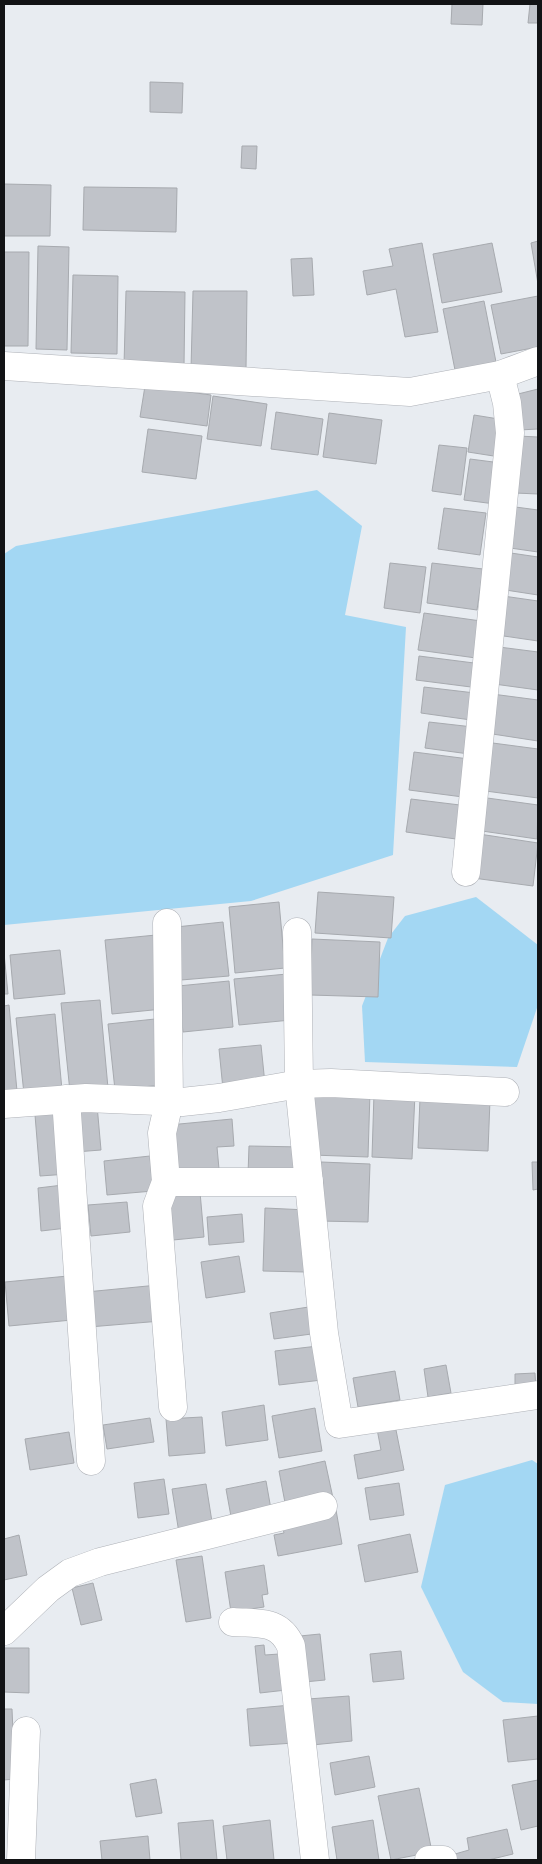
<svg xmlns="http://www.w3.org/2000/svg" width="542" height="1864" font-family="Poppins,sans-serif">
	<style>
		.water { fill: #a3d7f3 }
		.building { fill: #c0c3c9; stroke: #a7aaaf }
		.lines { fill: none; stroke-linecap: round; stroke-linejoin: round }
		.street-casing { stroke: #aeb1b7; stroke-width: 29 }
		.secondary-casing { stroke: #aeb1b7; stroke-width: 29 }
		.street { stroke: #fff; stroke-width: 28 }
		.secondary { stroke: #fff; stroke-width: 28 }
	</style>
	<rect width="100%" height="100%" fill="#e8ecf1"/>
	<g class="water">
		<polygon points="317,490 362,526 345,615 406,627 393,855 251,901 4,925 4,554 16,546"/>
		<polygon points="476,897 538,945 538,1005 517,1067 365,1062 362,1006 388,938 405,916"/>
		<polygon points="532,1460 538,1464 538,1704 503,1702 463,1672 421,1587 445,1485"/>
	</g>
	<g class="building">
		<polygon points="452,4 483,4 482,25 451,24"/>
		<polygon points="530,4 538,4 538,23 528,23"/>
		<polygon points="150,82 183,83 182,113 150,112"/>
		<polygon points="242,146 257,146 256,169 241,168"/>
		<polygon points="4,184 51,185 50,236 4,236"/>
		<polygon points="84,187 177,188 176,232 83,230"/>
		<polygon points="538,241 538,284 531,243"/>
		<polygon points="422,243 438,332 405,337 396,289 367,295 363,271 393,266 389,249"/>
		<polygon points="492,243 502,292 442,303 433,254"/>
		<polygon points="38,246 69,247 67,350 36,349"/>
		<polygon points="4,252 29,252 28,346 4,346"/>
		<polygon points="312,258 314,295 293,296 291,259"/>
		<polygon points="73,275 118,276 117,354 71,353"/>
		<polygon points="126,291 185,292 184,366 124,365"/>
		<polygon points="193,291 247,291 246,369 191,369"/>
		<polygon points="538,296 538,347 501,354 491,305"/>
		<polygon points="484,301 496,362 455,370 443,309"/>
		<polygon points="145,386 211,395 207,426 140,417"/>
		<polygon points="538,389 538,429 519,430 518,394"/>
		<polygon points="213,396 267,404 261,446 207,439"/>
		<polygon points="276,412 323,419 318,455 271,449"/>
		<polygon points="329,413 382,420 376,464 323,457"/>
		<polygon points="474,415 505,420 500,457 468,452"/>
		<polygon points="148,429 202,436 196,479 142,472"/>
		<polygon points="518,436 538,437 538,494 515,493"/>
		<polygon points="439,445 467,448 461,495 432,491"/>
		<polygon points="470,459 501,463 495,504 464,500"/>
		<polygon points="508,506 538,510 538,552 503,547"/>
		<polygon points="444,508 486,513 480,555 438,549"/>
		<polygon points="504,552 538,557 538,595 499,589"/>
		<polygon points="390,563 426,567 420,613 384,608"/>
		<polygon points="432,563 483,569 477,610 427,603"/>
		<polygon points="503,596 538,601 538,641 497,635"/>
		<polygon points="424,613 481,621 476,658 418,650"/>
		<polygon points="499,647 538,652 538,690 494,684"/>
		<polygon points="419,656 474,663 471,687 416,680"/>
		<polygon points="424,687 475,693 471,720 421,713"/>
		<polygon points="492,694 538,700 538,741 486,733"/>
		<polygon points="429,722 473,727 469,754 425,748"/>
		<polygon points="485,742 538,749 538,798 478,790"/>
		<polygon points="414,752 469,759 463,797 409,790"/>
		<polygon points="480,797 538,805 537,839 475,830"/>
		<polygon points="411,799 468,806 463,840 406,832"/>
		<polygon points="479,834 538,843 533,886 473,878"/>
		<polygon points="318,892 394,897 391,938 315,933"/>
		<polygon points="279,902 285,968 235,973 229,907"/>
		<polygon points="223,922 229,976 181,980 176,927"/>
		<polygon points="156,935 163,1009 112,1014 105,940"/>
		<polygon points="312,939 380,942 378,997 310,995"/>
		<polygon points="60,950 65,994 14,999 10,955"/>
		<polygon points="4,953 8,994 4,994"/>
		<polygon points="287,974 291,1020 239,1025 234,979"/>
		<polygon points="229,981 233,1027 183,1032 178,986"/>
		<polygon points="100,1000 108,1088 70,1092 61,1003"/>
		<polygon points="9,1005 17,1091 4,1093 4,1006"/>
		<polygon points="55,1014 62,1090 24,1094 16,1018"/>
		<polygon points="155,1019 161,1085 115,1090 108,1024"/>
		<polygon points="261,1045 265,1084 223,1089 219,1049"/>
		<polygon points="314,1090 370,1092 368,1157 312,1155"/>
		<polygon points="374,1093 415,1094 412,1159 372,1157"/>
		<polygon points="420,1098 490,1100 488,1151 418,1148"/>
		<polygon points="97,1105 101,1150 75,1152 71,1108"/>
		<polygon points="63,1113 68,1174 40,1176 35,1115"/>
		<polygon points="232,1119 234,1146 217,1147 219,1169 173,1173 169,1125"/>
		<polygon points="249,1146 302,1147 301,1176 248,1174"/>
		<polygon points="150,1156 153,1191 107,1195 104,1161"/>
		<polygon points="321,1162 370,1164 368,1222 319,1221"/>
		<polygon points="532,1162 538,1162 538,1189 533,1190"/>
		<polygon points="63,1185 67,1228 41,1231 38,1188"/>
		<polygon points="200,1192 204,1237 173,1240 169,1194"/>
		<polygon points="127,1202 130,1232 91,1236 88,1205"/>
		<polygon points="265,1208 307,1210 305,1272 263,1271"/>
		<polygon points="242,1214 244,1242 209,1245 207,1217"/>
		<polygon points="239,1256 245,1292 206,1298 201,1262"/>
		<polygon points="68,1276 72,1320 9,1326 5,1282"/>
		<polygon points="158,1285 161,1321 89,1327 86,1292"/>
		<polygon points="315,1306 319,1333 274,1339 270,1313"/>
		<polygon points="318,1346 322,1380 279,1385 275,1351"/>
		<polygon points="446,1365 451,1393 428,1397 424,1369"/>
		<polygon points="395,1371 400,1400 358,1407 353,1378"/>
		<polygon points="535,1373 536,1391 515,1392 515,1374"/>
		<polygon points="264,1405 268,1440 226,1446 222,1412"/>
		<polygon points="315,1408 322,1451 279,1458 272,1416"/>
		<polygon points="202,1417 205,1453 169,1456 166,1419"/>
		<polygon points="150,1418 154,1442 107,1449 103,1425"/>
		<polygon points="395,1425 404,1470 358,1479 354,1455 381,1450 377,1429"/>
		<polygon points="69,1432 74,1463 30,1470 25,1439"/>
		<polygon points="325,1461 333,1498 286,1508 279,1471"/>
		<polygon points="164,1479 169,1514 138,1518 134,1483"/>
		<polygon points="266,1481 272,1515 232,1522 226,1489"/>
		<polygon points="399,1483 404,1515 370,1520 365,1488"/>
		<polygon points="206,1484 213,1528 179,1533 172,1489"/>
		<polygon points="336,1510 342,1544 278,1556 274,1535 284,1533 281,1521"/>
		<polygon points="410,1534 418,1572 365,1582 358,1545"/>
		<polygon points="19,1535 27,1575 4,1580 4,1539"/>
		<polygon points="202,1556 211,1618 186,1622 176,1560"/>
		<polygon points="264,1565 268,1594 262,1595 264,1607 231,1612 225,1572"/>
		<polygon points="93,1583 102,1620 81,1625 72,1588"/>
		<polygon points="320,1634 325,1680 304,1682 300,1636"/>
		<polygon points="264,1645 265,1655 279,1654 295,1689 260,1693 255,1646"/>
		<polygon points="4,1648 29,1648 29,1693 4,1692"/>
		<polygon points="401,1651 404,1679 373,1682 370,1654"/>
		<polygon points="349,1696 352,1741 312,1745 308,1699"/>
		<polygon points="291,1705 294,1743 250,1746 247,1709"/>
		<polygon points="4,1709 12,1709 15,1779 4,1780"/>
		<polygon points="538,1716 538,1759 508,1762 503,1720"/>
		<polygon points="369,1756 375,1787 335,1795 330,1763"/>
		<polygon points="156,1779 162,1813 136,1817 130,1784"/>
		<polygon points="538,1780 538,1826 521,1830 512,1785"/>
		<polygon points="419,1788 432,1852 391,1860 378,1796"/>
		<polygon points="213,1820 217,1860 181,1860 178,1823"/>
		<polygon points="270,1820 274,1860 227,1860 223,1826"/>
		<polygon points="373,1820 379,1860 337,1860 332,1827"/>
		<polygon points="507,1829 513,1854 488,1860 457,1860 455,1854 469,1850 467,1838"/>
		<polygon points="148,1836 150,1860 102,1860 100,1841"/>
	</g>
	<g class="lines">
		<g class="street-casing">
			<g id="street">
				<polyline points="466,872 510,433 507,403 500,375"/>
				<polyline points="167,923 169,1102 162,1133 166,1182 157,1206 173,1407"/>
				<polyline points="297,932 299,1084 324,1333 339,1424 538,1395"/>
				<polyline points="66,1099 91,1461"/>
				<polyline points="4,1104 86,1098 182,1102 219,1098 299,1084 331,1083 505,1092"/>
				<polyline points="166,1182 309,1182"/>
				<path d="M233,1622C258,1624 279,1619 291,1646L315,1860"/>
				<polyline points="4,1631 48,1589 70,1573 100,1562 323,1506"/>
				<polyline points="21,1860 26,1731"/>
				<polyline points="429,1860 443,1860"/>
			</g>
		</g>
		<g class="secondary-casing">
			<polyline id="secondary" points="4,366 410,392 500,375 538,361"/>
		</g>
		<use href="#street" class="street"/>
		<use href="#secondary" class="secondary"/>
	</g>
	<rect width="542" height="1864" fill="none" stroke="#121315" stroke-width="10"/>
</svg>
